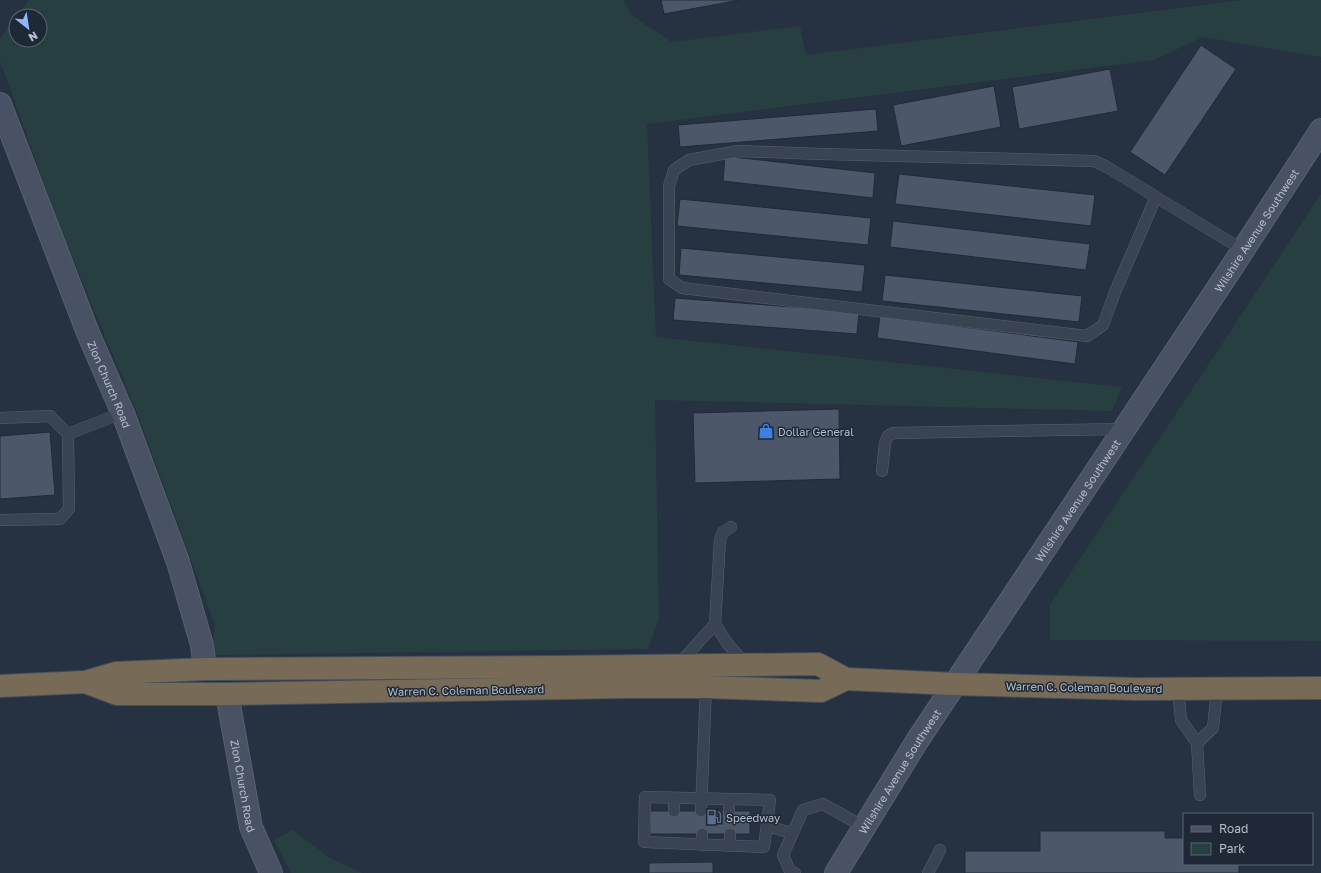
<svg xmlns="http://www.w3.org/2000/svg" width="1321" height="873" font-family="'Golos Text',sans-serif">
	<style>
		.green { fill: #283f42 }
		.building { fill: #4c586a; stroke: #212a38 }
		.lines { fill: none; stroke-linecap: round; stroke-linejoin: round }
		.lane-casing { stroke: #58616e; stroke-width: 12 }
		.secondary-casing { stroke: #58616e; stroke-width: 24 }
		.highway-casing { stroke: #454e5b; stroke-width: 24 }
		.lane { stroke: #3a4351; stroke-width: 11 }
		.secondary { stroke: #495264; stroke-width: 22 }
		.highway { stroke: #776b58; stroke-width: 22 }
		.labels { text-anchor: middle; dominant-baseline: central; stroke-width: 3; stroke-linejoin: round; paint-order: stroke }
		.street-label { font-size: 11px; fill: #b7bfcb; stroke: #1f2836 }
		.poi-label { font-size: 11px; fill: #b7bfcb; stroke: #1f2836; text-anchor: start }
	</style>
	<rect width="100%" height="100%" fill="#263141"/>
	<g class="green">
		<polygon points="29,0 624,0 631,15 672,42 800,26 806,55 1243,0 1321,0 1321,57 1203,37 1154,60 647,124 656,337 1122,387 1112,411 655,400 659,619 648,649 213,655 214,623 138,415 62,233 0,61 0,39 16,18 16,40 40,40 40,16 17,16"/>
		<polygon points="1321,194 1321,641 1050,640 1050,604"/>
		<polygon points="293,830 330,858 362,873 291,873 274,840"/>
	</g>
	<g class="building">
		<polygon points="661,0 740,0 664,14"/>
		<polygon points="1201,45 1236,69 1165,175 1130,152"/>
		<polygon points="1110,69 1118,111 1019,129 1012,87"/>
		<polygon points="994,86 1001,127 901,146 893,105"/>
		<polygon points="876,109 878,131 680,147 678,125"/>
		<polygon points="725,156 875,173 873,198 723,181"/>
		<polygon points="899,174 1095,195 1091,226 895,204"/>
		<polygon points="680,199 871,218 868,245 677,226"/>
		<polygon points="893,221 1090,244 1086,270 890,247"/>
		<polygon points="681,248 865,265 862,292 679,275"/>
		<polygon points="885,275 1082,296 1079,322 882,301"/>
		<polygon points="675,298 859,312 857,334 673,320"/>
		<polygon points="880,316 1078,342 1075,364 877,338"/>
		<polygon points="839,409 840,479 695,483 693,413"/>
		<polygon points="50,432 55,495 0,499 0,436"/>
		<rect x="650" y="811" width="100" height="23"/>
		<polygon points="1040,831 1165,831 1165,838 1184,838 1184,864 1239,864 1239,873 965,873 965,851 1040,851"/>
		<polygon points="713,862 713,873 649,873 649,863"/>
	</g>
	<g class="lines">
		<g class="lane-casing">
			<g id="lane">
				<polyline points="1156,197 1115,292 1103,325 1087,336 682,288 669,279 669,186 674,170 689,160 738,151 821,154 1094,161 1107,167 1243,250"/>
				<polyline points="0,418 50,416 68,434"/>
				<polyline points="882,471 885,443 888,436 893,433 1124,429"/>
				<polyline points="0,520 60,519 69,509 68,434 122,413"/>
				<polyline points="731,527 723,532 720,540 715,624 727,643 746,665"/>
				<polyline points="678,665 715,624"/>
				<polyline points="1178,689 1181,720 1197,743 1213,728 1217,689"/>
				<polyline points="1197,743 1200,795"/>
				<polygon points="645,797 770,800 764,847 644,842"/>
				<polyline points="674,798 674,811"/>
				<polyline points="729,799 729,811"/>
				<polyline points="701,811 706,687"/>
				<polyline points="767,826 792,833"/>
				<polyline points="702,834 702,845"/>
				<polyline points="730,846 730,834"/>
				<polyline points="795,873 790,871 783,855 803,810 823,804 864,827"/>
				<polyline points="928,873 940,850"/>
			</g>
		</g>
		<g class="secondary-casing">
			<g id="secondary">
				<path id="s1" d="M0,104L88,333L124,416L178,562L202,645L205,669"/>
				<path id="s2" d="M227,694L251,827L271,873"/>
				<path id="s3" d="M836,873L917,741L1230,270L1321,130"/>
			</g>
		</g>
		<g class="highway-casing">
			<g id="highway">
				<polyline points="85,682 117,694 227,694 624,687 706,687 821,691 846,679"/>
				<polyline points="0,686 85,682 116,673 205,669 559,667 818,664 846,679 955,684 1136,689 1321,688"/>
			</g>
		</g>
		<use href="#lane" class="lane"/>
		<use href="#secondary" class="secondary"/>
		<use href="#highway" class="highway"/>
	</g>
	<defs>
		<g id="shop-bare" transform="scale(1.2)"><path d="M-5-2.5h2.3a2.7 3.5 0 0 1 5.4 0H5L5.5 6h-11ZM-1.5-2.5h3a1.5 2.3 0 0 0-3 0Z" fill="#3f7fe0" stroke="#1f2836" stroke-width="2.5" paint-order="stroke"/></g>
		<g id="fuel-bare" transform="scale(1.2)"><path d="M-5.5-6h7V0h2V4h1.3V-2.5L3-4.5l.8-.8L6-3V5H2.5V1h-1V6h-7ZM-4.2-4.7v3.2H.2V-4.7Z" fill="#5c6f8a" stroke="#1f2836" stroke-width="2.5" paint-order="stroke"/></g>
	</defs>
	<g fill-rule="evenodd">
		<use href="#shop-bare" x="766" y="431"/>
		<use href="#fuel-bare" x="714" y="817"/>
	</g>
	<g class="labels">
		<g class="street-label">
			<text stroke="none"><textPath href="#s3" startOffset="768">Wilshire Avenue Southwest</textPath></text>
			<text stroke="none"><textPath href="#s1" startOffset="301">Zion Church Road</textPath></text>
			<text stroke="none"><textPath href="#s3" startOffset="444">Wilshire Avenue Southwest</textPath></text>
			<text transform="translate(1084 687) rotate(1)">Warren C. Coleman Boulevard</text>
			<text transform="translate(466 690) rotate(-1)">Warren C. Coleman Boulevard</text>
			<text stroke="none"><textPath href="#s3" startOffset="120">Wilshire Avenue Southwest</textPath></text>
			<text stroke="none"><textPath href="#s2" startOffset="93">Zion Church Road</textPath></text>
		</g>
		<g class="poi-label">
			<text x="778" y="431">Dollar General</text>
			<text x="726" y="817">Speedway</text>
		</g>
	</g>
	<rect x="1183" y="813" width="130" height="52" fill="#1f2836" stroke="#5c6472"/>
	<rect x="1191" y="826" width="20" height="6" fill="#495264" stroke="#5c6472"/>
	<text x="1219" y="833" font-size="12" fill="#b7bfcb">Road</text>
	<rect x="1191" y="843" width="20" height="12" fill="#283f42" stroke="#5c6472"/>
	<text x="1219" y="853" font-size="12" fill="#b7bfcb">Park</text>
	<g transform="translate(28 28) rotate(150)"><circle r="19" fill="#1f2836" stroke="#5c6472"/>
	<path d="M0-3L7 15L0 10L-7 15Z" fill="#90b6f7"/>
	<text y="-6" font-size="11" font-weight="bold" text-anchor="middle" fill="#b7bfcb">N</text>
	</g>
</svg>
